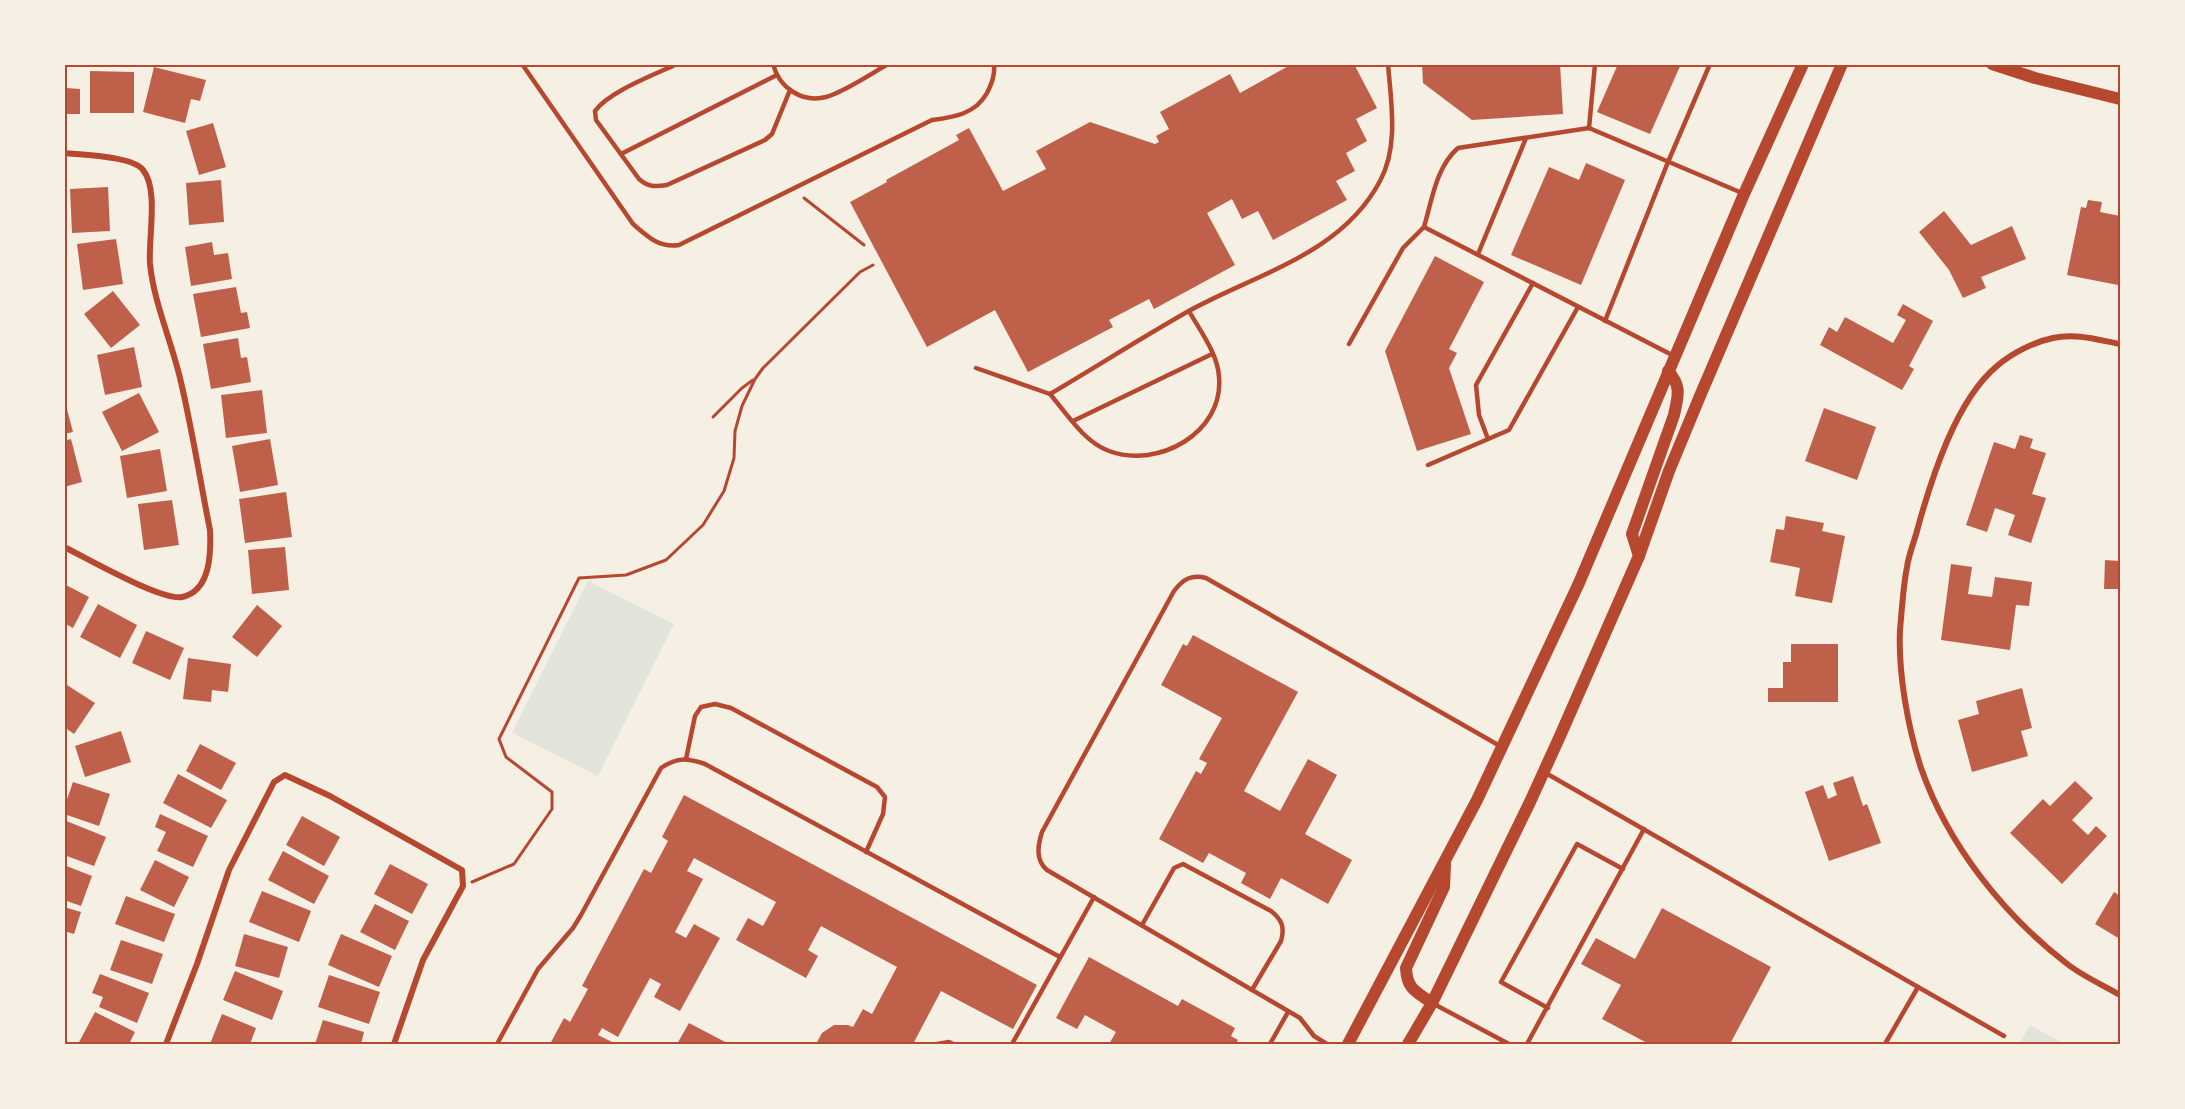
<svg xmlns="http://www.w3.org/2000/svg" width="2185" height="1109" font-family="Cabin,sans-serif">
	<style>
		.green { fill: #e2e4dc }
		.building { fill: #bf614a }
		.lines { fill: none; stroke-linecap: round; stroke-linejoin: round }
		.path { stroke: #b5482f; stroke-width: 3 }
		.service { stroke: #b5482f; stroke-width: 4.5 }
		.minor { stroke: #b5482f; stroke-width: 6 }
		.secondary { stroke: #b5482f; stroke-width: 12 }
		.neatline { fill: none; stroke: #b5482f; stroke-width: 2 }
	</style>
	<rect width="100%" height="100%" fill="#f6efe4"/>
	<g class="green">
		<polygon points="588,581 674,624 598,776 512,733"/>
		<polygon points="2030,1025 2065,1044 2019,1044"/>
	</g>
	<g class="building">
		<polygon points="1292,64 1354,64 1377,108 1356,119 1367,141 1346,153 1355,171 1336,181 1347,200 1273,240 1258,211 1242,219 1232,199 1207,213 1235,265 1154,309 1149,299 1109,320 1113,327 1028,372 995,310 927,347 850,202 887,182 886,180 959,140 956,135 969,128 1003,191 1046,169 1036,151 1090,122 1155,144 1159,142 1156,136 1169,129 1160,112 1230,74 1240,93"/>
		<polygon points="1422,64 1560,64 1563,114 1472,120 1423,83"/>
		<polygon points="1618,64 1681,64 1650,134 1597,112"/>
		<polygon points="154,67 206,80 200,101 191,99 185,123 143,112"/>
		<polygon points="90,71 134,72 134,113 90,113"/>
		<polygon points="64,76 67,76 67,88 80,89 80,114 64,114"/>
		<polygon points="213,123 226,167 199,175 186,131"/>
		<polygon points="1586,163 1625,180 1581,285 1511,255 1549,167 1579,180"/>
		<polygon points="221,180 224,222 189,225 186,183"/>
		<polygon points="108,187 110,231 72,233 70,189"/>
		<polygon points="2088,200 2102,202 2100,212 2120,216 2120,275 2118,285 2067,275 2081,207 2086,208"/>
		<polygon points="1944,211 1971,245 2012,226 2026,259 1981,277 1986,288 1963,298 1949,270 1919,232"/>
		<polygon points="116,239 123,284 83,290 77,244"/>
		<polygon points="212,242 214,255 228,253 232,279 191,286 185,247"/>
		<polygon points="1435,256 1484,282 1449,349 1457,353 1449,368 1471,434 1417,451 1385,351"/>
		<polygon points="236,287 241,313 247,312 250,328 201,337 193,294"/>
		<polygon points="113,291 140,325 111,348 84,314"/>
		<polygon points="1903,304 1933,321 1909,366 1914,369 1902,390 1820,345 1829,327 1837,332 1845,317 1893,343 1906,320 1897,315"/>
		<polygon points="238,338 241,358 247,357 251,382 211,389 203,344"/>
		<polygon points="134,347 142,387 105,395 97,355"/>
		<polygon points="262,390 267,433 226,438 221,395"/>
		<polygon points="139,393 159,432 122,451 102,412"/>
		<polygon points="64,398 73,432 64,434"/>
		<polygon points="1824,408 1876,427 1857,480 1805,461"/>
		<polygon points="2020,435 2033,439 2030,448 2046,453 2032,494 2046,498 2031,543 2008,535 2015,515 1995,508 1987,532 1966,525 1994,442 2015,449"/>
		<polygon points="71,439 82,482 64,487 64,441"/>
		<polygon points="270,439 278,485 240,492 232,446"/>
		<polygon points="160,449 167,491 127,498 120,456"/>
		<polygon points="286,492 292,537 245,543 239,499"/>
		<polygon points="172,500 179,545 144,550 138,504"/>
		<polygon points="1786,516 1824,523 1822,531 1845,536 1832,603 1795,596 1800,568 1770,562 1776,529 1784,530"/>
		<polygon points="285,547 289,590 252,594 248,550"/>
		<polygon points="2105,560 2119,561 2118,589 2104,589"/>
		<polygon points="1951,564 1972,567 1968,594 1992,597 1995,577 2032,582 2029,606 2016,605 2010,650 1941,640"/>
		<polygon points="64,584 89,597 73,628 64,623"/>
		<polygon points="98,604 137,625 120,658 80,637"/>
		<polygon points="257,605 282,626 257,657 232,637"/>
		<polygon points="146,631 184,648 170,680 132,663"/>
		<polygon points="1193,635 1298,692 1244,791 1280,811 1308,759 1337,775 1305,834 1352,860 1328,904 1281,878 1270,899 1241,883 1246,873 1209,853 1203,863 1159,839 1196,771 1201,774 1207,763 1199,759 1222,718 1161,685 1183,644 1187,646"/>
		<polygon points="1791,644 1838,644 1838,702 1768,702 1768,688 1783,688 1783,662 1791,662"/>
		<polygon points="188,658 231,664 228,692 212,690 211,702 183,699"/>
		<polygon points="67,685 95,703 74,734 64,727 64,688"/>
		<polygon points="2022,688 2032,728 2021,731 2028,756 1972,772 1958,720 1979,714 1976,701"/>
		<polygon points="121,731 131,762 85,777 75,746"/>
		<polygon points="200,744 236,763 221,790 186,771"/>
		<polygon points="178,774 227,800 211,828 163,803"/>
		<polygon points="1853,776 1863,806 1867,804 1881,843 1829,861 1805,792 1823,785 1828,799 1837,795 1833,783"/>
		<polygon points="2075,781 2093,798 2072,820 2088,835 2096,826 2107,836 2062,884 2010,833 2043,799 2050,806"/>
		<polygon points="73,782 110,794 99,826 64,814 64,808"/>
		<polygon points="684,795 1037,985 1013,1029 941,991 913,1044 816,1044 822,1033 834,1025 848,1025 853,1027 863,1009 872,1014 897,967 821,926 808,950 818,956 806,978 736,940 748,918 763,926 776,902 694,858 687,871 703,879 675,932 686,938 694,924 720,938 680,1011 654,997 661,984 650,978 618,1037 602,1028 598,1035 616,1044 550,1044 564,1018 570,1022 588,989 582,986 644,869 651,873 668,841 662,837"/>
		<polygon points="160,814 208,836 193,867 157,851 166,832 155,827"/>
		<polygon points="302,816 340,837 324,866 286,845"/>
		<polygon points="64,820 106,837 94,866 64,855"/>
		<polygon points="283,851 329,876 314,904 268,880"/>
		<polygon points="155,860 189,877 174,907 140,890"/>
		<polygon points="390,864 428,884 412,914 374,894"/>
		<polygon points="64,865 92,876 81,906 64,900"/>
		<polygon points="262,891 311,911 299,942 249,922"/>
		<polygon points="2114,892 2120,896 2120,939 2095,924"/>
		<polygon points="126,896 175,914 164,942 115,924"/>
		<polygon points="375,904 409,921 395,950 360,932"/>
		<polygon points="64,907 81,912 74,934 64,931"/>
		<polygon points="1662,908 1771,967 1730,1044 1649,1044 1602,1019 1621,985 1581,964 1596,938 1635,959"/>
		<polygon points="244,934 288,947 279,978 235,966"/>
		<polygon points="341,934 392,956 379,987 328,965"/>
		<polygon points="121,940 163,954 152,984 110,970"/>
		<polygon points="1089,957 1178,1006 1182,999 1235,1028 1231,1036 1238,1040 1236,1044 1109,1044 1116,1032 1085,1015 1077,1029 1056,1018"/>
		<polygon points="235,971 283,991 272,1020 223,1000"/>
		<polygon points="100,974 149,993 137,1023 99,1007 103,997 92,993"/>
		<polygon points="329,975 380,992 369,1024 318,1007"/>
		<polygon points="95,1012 135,1032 129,1044 78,1044"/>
		<polygon points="222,1014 256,1028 250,1044 210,1044"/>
		<polygon points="323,1020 364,1032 361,1044 315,1044"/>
		<polygon points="689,1023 729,1044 677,1044"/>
	</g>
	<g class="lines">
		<g class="path">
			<polyline points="804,198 864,245"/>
			<polyline points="713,417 742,388 753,380"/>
			<polyline points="472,882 514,864 552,809 552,792 506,757 499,739 579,578 626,575 666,560 703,525 724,491 734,458 735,431 742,406 755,379 763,368 860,272 873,265"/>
		</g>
		<g class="service">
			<path d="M522,64L633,224C648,237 659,248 679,245L932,120C955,117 975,114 987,93C992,83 995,75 994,64"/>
			<path d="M677,64C654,75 608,92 595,111L596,120L639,179C648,187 655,187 667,185L765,140L772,134L790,90"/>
			<path d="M773,64C779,88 802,103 826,97C844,92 871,74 888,64"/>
			<polyline points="1589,128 1595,64"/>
			<polyline points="621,154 777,75"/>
			<polyline points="1478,254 1526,138"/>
			<path d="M1189,311C1200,331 1218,354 1219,377C1224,433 1158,469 1109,451C1084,442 1067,414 1050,394C1096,367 1141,338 1187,312C1255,274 1341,255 1380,181C1399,146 1391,102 1388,64"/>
			<polyline points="1605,321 1668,162 1710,64"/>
			<polyline points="1349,344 1403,248 1424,227"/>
			<path d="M1674,356L1424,227C1432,200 1436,167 1458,148L1589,128L1742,193"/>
			<polyline points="976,368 1050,394"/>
			<polyline points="1073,421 1212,354"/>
			<polyline points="1488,439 1479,415 1476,385 1533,283"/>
			<polyline points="1428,465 1509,430 1578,307"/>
			<polyline points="686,759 695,716 701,707 715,704 731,708 877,787 885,797 883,814 866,852"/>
			<polyline points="1544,772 1918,987 1885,1044"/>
			<path d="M1142,925L1174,868L1183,864L1271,911C1282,920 1285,927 1281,941L1252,990"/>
			<polyline points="1918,987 2004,1036"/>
			<polyline points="1432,1003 1509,1044"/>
			<polyline points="1548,1008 1501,982 1577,844 1623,869"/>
			<path d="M497,1044L538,969L573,928L581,915L661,768C677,757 687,758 705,764L1060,957"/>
			<polyline points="937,1044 949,1042 953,1044"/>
			<polyline points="1012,1044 1094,897"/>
			<polyline points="1270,1044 1288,1012"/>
			<path d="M1327,1044L1314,1036L1300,1018L1047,870C1035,860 1038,845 1042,832L1174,591C1183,579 1192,574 1206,578L1500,746"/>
			<polyline points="1527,1044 1644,829"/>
		</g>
		<g class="minor">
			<path d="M64,153C82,155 133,156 143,170C159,189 148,239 150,264C154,303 171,340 180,378C192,428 200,480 210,530C211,552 211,591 182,597C161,601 87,558 64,547"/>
			<path d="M2120,344C2098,340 2076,333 2053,338C2034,342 2012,353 1997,366C1956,400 1932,477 1918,527C1915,540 1909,553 1907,567C1903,587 1902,609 1900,630C1898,673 1908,728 1921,768C1948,845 2003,914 2066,963C2082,976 2103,985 2120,995"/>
			<polyline points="166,1044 197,964 229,870 274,782 285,775 330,796 462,870 463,886 423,960 394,1044"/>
		</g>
		<g class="secondary">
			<polyline points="1992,64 2035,78 2120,99"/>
			<path d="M1639,556L1632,534L1674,415C1678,396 1682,386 1668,371"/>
			<path d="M1432,1003C1415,991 1407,989 1406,968L1444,887L1445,864"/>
			<polyline points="1348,1044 1477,800 1579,583 1744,194 1803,64"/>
			<polyline points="1408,1044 1432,1003 1530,802 1560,736 1639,556 1669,471 1700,396 1842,64"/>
		</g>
	</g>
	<rect width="2185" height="1109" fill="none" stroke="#f6efe4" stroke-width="132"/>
	<rect x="66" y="66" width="2053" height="977" class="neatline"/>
</svg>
